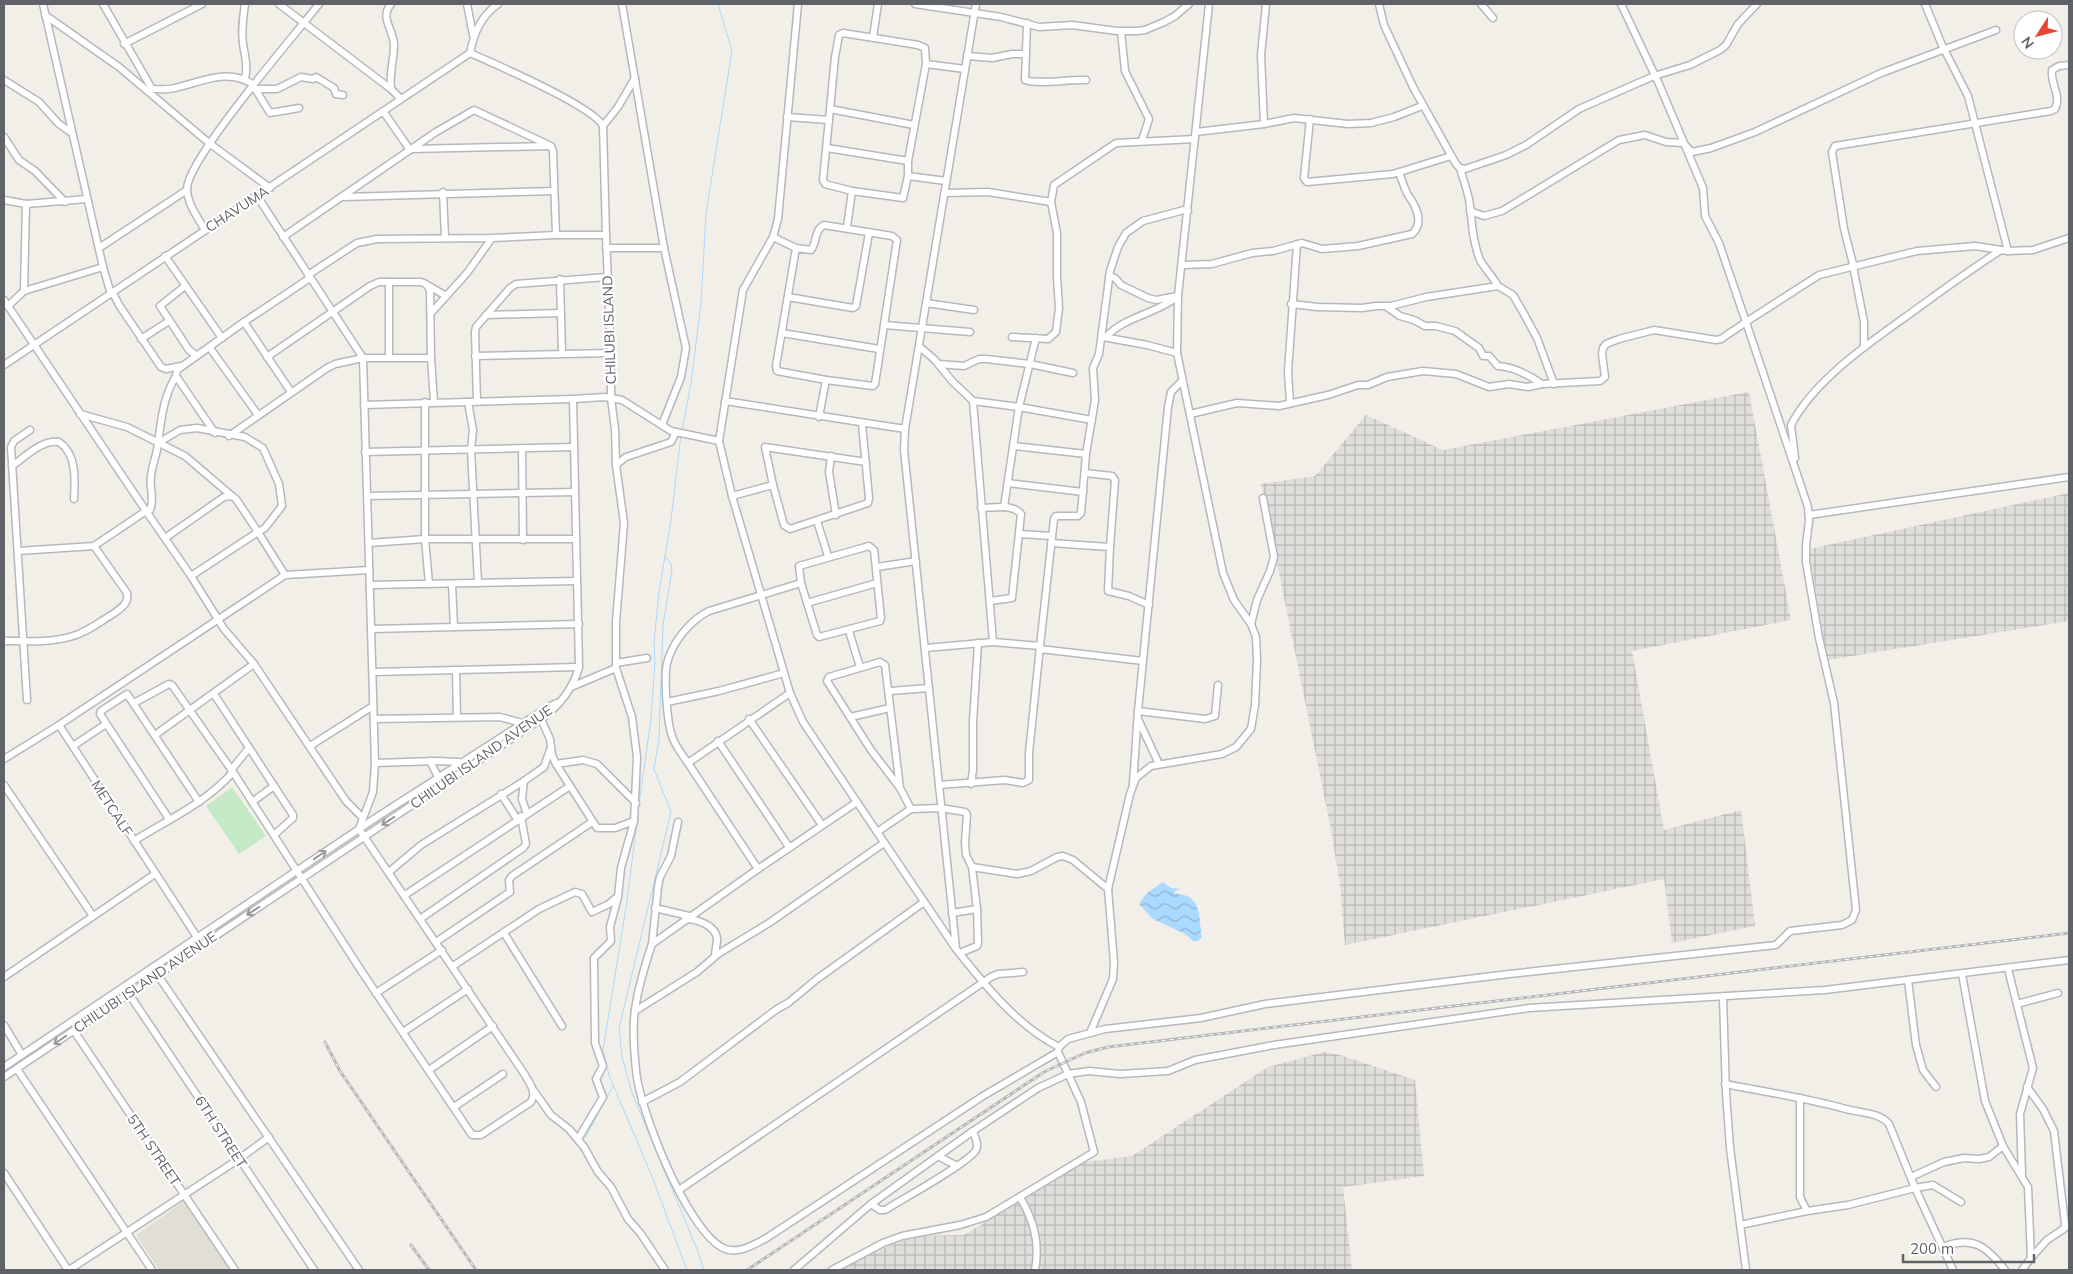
<svg xmlns="http://www.w3.org/2000/svg" width="2073" height="1274" font-family="Mulish,sans-serif">
	<style>
		.industrial { fill: url(#industrial-grid) }
		.education { fill: #e1ded6 }
		.park { fill: #c5e8c5 }
		.water { fill: url(#water-waves) }
		.lines { fill: none; stroke-linecap: round; stroke-linejoin: round }
		.stream { stroke: #aadaff; stroke-width: 1 }
		.minor-casing { stroke: #b5b8bc; stroke-width: 9 }
		.minor { stroke: #fff; stroke-width: 6 }
		.rail-casing { stroke: #b6b7b8; stroke-width: 3 }
		.rail { stroke: #fff; stroke-width: 1; stroke-dasharray: 4; stroke-linecap: butt }
		.oneway { stroke: #979a9d }
		.labels { text-anchor: middle; dominant-baseline: central; stroke-width: 4.5; stroke-linejoin: round; paint-order: stroke }
		.street-label { font-size: 14px; fill: #5f6368; stroke: #fff }
	</style>
	<defs>
		<pattern id="industrial-grid" width="8" height="8" patternUnits="userSpaceOnUse" patternTransform="scale(1.25)"><rect width="8" height="8" fill="#e0deda"/><path d="M0 4h8M4 0v8" fill="none" stroke="#b9b8b5"/></pattern>
		<pattern id="water-waves" width="16" height="10" patternUnits="userSpaceOnUse" patternTransform="scale(1.25)"><rect width="16" height="10" fill="#aadaff"/><path d="M0 5q4-4 8 0t8 0" fill="none" stroke="#8eb4d2"/></pattern>
	</defs>
	<rect width="100%" height="100%" fill="#f1efe8"/>
	<g class="industrial">
		<polygon points="1749,392 1791,620 1632,651 1664,830 1741,810 1755,926 1672,943 1664,879 1345,945 1340,884 1330,825 1261,484 1315,476 1366,415 1443,450"/>
		<polygon points="2069,493 2069,621 1827,660 1809,549"/>
		<polygon points="1324,1052 1340,1055 1415,1080 1424,1176 1343,1187 1352,1270 837,1270 852,1260 916,1236 964,1235 1085,1162 1132,1156 1268,1067"/>
	</g>
	<polygon class="education" points="184,1201 231,1270 159,1270 136,1235"/>
	<polygon class="park" points="232,787 266,836 239,854 206,806"/>
	<path class="water" d="M1163,882L1171,888L1181,889L1174,891L1175,893C1179,895 1183,894 1187,896C1202,902 1199,925 1202,937L1198,941H1193L1185,934L1153,919L1139,904L1147,893Z"/>
	<g class="lines">
		<g class="stream">
			<polyline points="682,431 691,383 701,303 706,213 732,51 718,4"/>
			<polyline points="666,557 671,564 672,570 663,625 659,739 654,769 671,812 619,1028 622,1057 632,1093 697,1249 704,1270"/>
			<polyline points="637,818 651,719 655,661 654,643 659,592 671,520 681,435"/>
			<polyline points="637,822 627,901 603,1050 609,1075 653,1179 687,1270"/>
			<polyline points="585,1138 613,1086"/>
		</g>
		<g class="minor-casing">
			<g id="minor">
				<polyline points="43,4 103,267 111,294"/>
				<polyline points="103,4 152,89"/>
				<path d="M245,4C243,17 241,30 243,44C245,57 248,65 245,79"/>
				<polyline points="279,4 391,89 401,99"/>
				<polyline points="467,4 473,35"/>
				<polyline points="622,4 664,248 686,348 681,377 662,425"/>
				<path d="M798,4L778,219L773,237L743,290L719,441L732,496L790,693L803,722L956,949C984,984 1017,1026 1059,1047"/>
				<polyline points="915,4 1001,17 1039,27 1072,25 1117,31 1137,31 1145,30 1164,22 1175,16 1189,4"/>
				<polyline points="1379,4 1384,25 1413,87 1456,164 1460,168 1465,169 1506,155 1526,145 1579,109 1606,97 1654,76 1690,65 1720,50 1726,45 1738,24 1757,4"/>
				<polyline points="1481,4 1493,18"/>
				<polyline points="1925,4 1944,50"/>
				<polyline points="45,15 119,67 209,143 270,188"/>
				<path d="M1027,23L1025,80C1040,85 1068,79 1086,80"/>
				<polyline points="1121,31 1125,71 1149,119 1142,140"/>
				<polyline points="873,37 878,4"/>
				<polyline points="124,44 202,4"/>
				<polyline points="1944,49 1968,96 2008,251 2033,250 2069,238"/>
				<path d="M470,53C495,64 593,106 603,126L606,235L611,353V398L615,429L616,465L624,523L616,622V668L632,717L637,757L634,821L621,868L618,897L610,927L611,941L594,958L595,1043L603,1066L596,1079L603,1097L578,1139"/>
				<path d="M470,53C474,33 481,16 498,4"/>
				<polyline points="967,56 992,58 1012,54 1026,54"/>
				<polyline points="926,64 965,69"/>
				<polyline points="4,80 39,102 59,124 72,133"/>
				<polyline points="254,87 270,113 299,108"/>
				<path d="M151,89C159,89 167,90 175,88C202,82 228,67 254,85"/>
				<polyline points="255,89 277,89 301,77 313,79 316,77 334,88 336,94 343,95"/>
				<path d="M391,89C389,73 394,60 394,45C394,30 379,18 391,4"/>
				<polyline points="830,109 835,57 839,35 843,33 918,45 925,48 926,64 908,161 908,176 903,198 852,191 825,184 823,180 830,109 914,125"/>
				<polyline points="383,111 410,150"/>
				<polyline points="787,117 829,120"/>
				<polyline points="1310,119 1304,178 1307,182 1393,174 1451,156"/>
				<polyline points="1264,124 1261,55 1266,4"/>
				<polyline points="603,126 618,107 635,78"/>
				<polyline points="1196,132 1264,124 1294,118 1348,124 1371,123 1394,117 1422,106"/>
				<polyline points="4,137 19,160 35,171 65,202"/>
				<polyline points="827,148 908,161"/>
				<polyline points="412,149 549,146"/>
				<path d="M1460,168C1463,180 1469,193 1470,206C1472,224 1473,243 1480,260C1485,269 1493,277 1498,286"/>
				<polyline points="908,176 946,181"/>
				<polyline points="443,192 445,237"/>
				<polyline points="945,193 988,192 1051,202"/>
				<polyline points="257,196 363,358 431,358"/>
				<polyline points="344,197 554,191"/>
				<polyline points="4,200 26,204 87,199"/>
				<polyline points="1470,211 1484,216 1502,211 1619,140 1645,135 1666,142 1683,143 1692,152 1711,148 1755,132 1881,73 1996,30"/>
				<polyline points="847,227 852,191"/>
				<path d="M205,230C198,218 187,203 187,189C187,159 295,35 319,4"/>
				<polyline points="283,237 436,132 474,110 551,146 553,151 556,235"/>
				<path d="M773,237L796,248L811,250C817,243 814,230 824,225L892,236L897,240L875,384L873,386L826,380L777,371L776,366L796,248"/>
				<polyline points="99,248 187,190"/>
				<polyline points="606,248 664,248"/>
				<polyline points="165,256 222,338"/>
				<path d="M1183,265L1212,264L1252,253L1273,251L1302,243L1322,249L1358,246L1412,234C1425,222 1416,206 1408,195C1404,188 1402,180 1399,172"/>
				<polyline points="1853,266 1864,322 1864,346"/>
				<path d="M1851,267L1853,264L1844,229L1832,152L1835,146L2051,111L2055,109C2062,97 2050,83 2052,70L2059,66L2069,65"/>
				<polyline points="308,275 357,243 377,239 492,238 556,235 606,235"/>
				<polyline points="560,279 562,353"/>
				<polyline points="185,286 160,306 189,350 197,356"/>
				<polyline points="429,286 446,296"/>
				<polyline points="24,291 26,204"/>
				<polyline points="113,293 119,305 161,367 166,369 181,366"/>
				<polyline points="788,297 853,308 856,306 869,233"/>
				<path d="M4,300L146,511L150,510C155,499 149,488 151,476C152,467 155,459 157,450C161,423 162,399 176,376"/>
				<polyline points="926,303 974,310"/>
				<polyline points="1291,304 1318,307 1362,308 1376,306 1391,306 1426,297 1498,286 1513,295 1524,314 1537,338 1554,384"/>
				<polyline points="8,306 24,291 103,267"/>
				<path d="M1387,307L1400,316L1414,320L1425,326H1436L1455,331L1479,348L1483,356H1489L1498,366C1515,367 1529,375 1542,384"/>
				<polyline points="431,313 467,273 492,238"/>
				<polyline points="486,315 561,313"/>
				<polyline points="244,322 291,392"/>
				<polyline points="884,325 970,332"/>
				<polyline points="782,333 879,349"/>
				<polyline points="1012,337 1048,339 1056,332 1059,308 1057,276 1057,233 1051,202 1054,185 1116,143 1195,139"/>
				<polyline points="1103,337 1147,345 1177,353"/>
				<path d="M1106,337C1125,316 1157,314 1178,296L1156,300L1148,298L1121,285L1115,278L1109,276"/>
				<polyline points="1036,338 1019,407 1092,420"/>
				<polyline points="141,339 169,321"/>
				<polyline points="920,347 935,360 952,381 973,401"/>
				<polyline points="210,348 258,415"/>
				<polyline points="475,356 611,353"/>
				<polyline points="267,357 370,286 379,282 421,282 426,284 430,290 431,358 434,402"/>
				<polyline points="389,357 389,282"/>
				<polyline points="939,364 964,366 979,359 986,359 1030,364 1073,373"/>
				<polyline points="4,365 470,53"/>
				<polyline points="1182,381 1171,392 1168,407 1138,711 1205,719 1215,716 1218,685"/>
				<polyline points="477,401 475,332 476,327 510,288 516,284 607,277"/>
				<polyline points="725,401 905,429 976,4"/>
				<polyline points="425,402 425,539 429,584"/>
				<polyline points="468,402 473,430 471,450 478,583"/>
				<polyline points="1290,402 1288,372 1297,244"/>
				<polyline points="364,405 573,399"/>
				<polyline points="80,414 127,427 185,456 232,496"/>
				<polyline points="1190,414 1237,403 1279,406 1328,395 1358,385 1368,385 1387,377 1423,371 1456,374 1489,387 1509,384 1528,387 1542,384 1600,381 1605,377 1602,354 1603,348 1606,344 1619,339 1654,330 1716,340 1721,339 1746,322 1719,243 1705,216 1703,188 1659,84 1621,4"/>
				<polyline points="819,417 826,380"/>
				<polyline points="862,424 869,498 868,503 790,529 784,525 773,485 765,447 866,462"/>
				<polyline points="905,429 904,450 956,948"/>
				<polyline points="215,433 176,376 177,370 244,322 310,278"/>
				<polyline points="158,443 180,430 197,428 245,437 263,448 279,484 282,506 265,528 258,532 236,499 232,496 224,497 165,538"/>
				<polyline points="522,449 523,540"/>
				<polyline points="365,452 574,447"/>
				<polyline points="1086,454 1095,400 1093,368 1099,354 1110,271 1118,247 1126,233 1143,221 1184,210 1188,211"/>
				<polyline points="831,456 829,472 836,515"/>
				<path d="M1795,458L1791,425C1814,381 1865,346 1904,318C1936,295 1968,271 2001,250"/>
				<polyline points="616,465 626,457 671,442 676,432"/>
				<path d="M12,466C25,457 42,439 59,442C77,454 75,480 74,499"/>
				<polyline points="1008,483 1083,492"/>
				<polyline points="368,496 575,492"/>
				<polyline points="732,496 773,485"/>
				<path d="M981,508C993,508 1012,503 1021,514L1012,598L990,601"/>
				<polyline points="1809,515 2069,477"/>
				<polyline points="817,521 828,556"/>
				<polyline points="1020,534 1052,536"/>
				<polyline points="369,543 425,539 576,539"/>
				<polyline points="1051,543 1110,547 1115,480 1112,476 1085,473"/>
				<polygon points="869,546 874,550 881,618 880,621 819,637 817,635 801,583 799,566"/>
				<polyline points="1110,547 1108,591 1129,596 1149,605"/>
				<polyline points="18,551 94,546 146,511 191,576 224,629 254,664 346,801 363,818"/>
				<polyline points="877,567 916,561"/>
				<polyline points="191,576 258,532 285,575"/>
				<polyline points="452,584 454,627"/>
				<polyline points="370,585 577,581"/>
				<polyline points="807,603 877,583"/>
				<polyline points="1251,624 1257,600 1270,571 1274,557 1263,498"/>
				<polyline points="371,629 579,624"/>
				<polyline points="849,631 860,667"/>
				<path d="M4,641C27,641 54,643 76,635C90,630 101,621 113,614C121,608 129,604 127,593L94,546"/>
				<polyline points="993,642 973,401 1019,407 1004,507"/>
				<polyline points="926,648 993,642 1040,646 1054,519 1056,516 1078,516 1081,513 1086,454 1014,446"/>
				<polyline points="1040,649 1143,661"/>
				<polyline points="616,663 647,658"/>
				<polyline points="456,670 457,717"/>
				<polyline points="373,672 579,667"/>
				<polyline points="571,687 616,668"/>
				<polyline points="890,691 929,688"/>
				<polyline points="790,693 688,763 758,869 857,802"/>
				<polyline points="214,694 293,815 293,818 274,835"/>
				<polyline points="27,700 11,447 14,441 30,430"/>
				<polyline points="667,702 719,691 784,673"/>
				<path d="M134,703L169,684L172,685L233,772L362,972L472,1135H481L531,1102C537,1092 530,1084 525,1075L359,829L373,792L375,763L363,358L335,364L327,368L229,436"/>
				<polyline points="850,717 890,708"/>
				<polyline points="374,719 500,717 522,723"/>
				<polyline points="541,719 550,739 552,755 556,764 597,828 615,828 634,821"/>
				<polyline points="749,719 822,825"/>
				<polyline points="1138,719 1159,764"/>
				<polyline points="59,725 199,940"/>
				<polyline points="155,735 254,664"/>
				<polyline points="718,741 789,847"/>
				<polyline points="73,746 106,724"/>
				<polyline points="310,746 373,706"/>
				<polyline points="4,759 59,725 285,575 369,570"/>
				<polyline points="430,761 438,777"/>
				<polyline points="375,763 437,761 459,762"/>
				<path d="M688,763C682,754 675,746 672,736C667,722 663,673 668,660C674,640 691,620 709,611L801,583"/>
				<polyline points="556,764 583,760 597,764 636,803"/>
				<polyline points="231,770 249,748"/>
				<polyline points="971,784 973,770 973,722 978,643"/>
				<polyline points="1133,784 1138,711"/>
				<polyline points="4,785 93,916"/>
				<polyline points="939,785 1005,780 1023,783 1029,780 1029,753 1040,646"/>
				<polyline points="900,788 885,665 880,662 829,677 827,681 871,750 900,788 911,809"/>
				<polyline points="501,794 517,819"/>
				<polyline points="252,802 274,786"/>
				<polyline points="527,814 522,799 524,781 544,767 550,750"/>
				<polyline points="169,819 100,714 101,711 127,694 199,802"/>
				<polyline points="678,822 671,856 660,877 658,887 652,944 758,869"/>
				<polyline points="877,832 911,809 941,808 965,812 967,814 965,843 966,855 972,867 977,909 978,943 977,946 960,953"/>
				<path d="M134,841C167,820 206,803 233,772"/>
				<polyline points="972,867 1017,874 1031,871 1057,857 1063,856 1073,860 1108,889"/>
				<polyline points="389,872 421,845 524,781"/>
				<polyline points="405,895 570,786"/>
				<polyline points="655,908 689,916"/>
				<polyline points="952,913 977,909"/>
				<polyline points="420,919 523,848 526,844 521,816"/>
				<path d="M685,919C696,919 717,925 717,940C717,945 715,950 715,956"/>
				<polyline points="504,933 562,1026"/>
				<polyline points="436,942 510,892 509,880 512,876 592,822"/>
				<path d="M652,944C645,965 638,987 635,1010C632,1029 634,1051 636,1070C639,1109 687,1230 723,1248C737,1255 753,1245 765,1239L983,1096L1058,1052"/>
				<polyline points="453,966 539,909 575,892 582,894 592,912 609,904 617,897"/>
				<polyline points="2008,969 2033,1068 2020,1114 2022,1175"/>
				<polyline points="157,974 359,1270"/>
				<polyline points="1962,974 1985,1101 2003,1146 2028,1187 2031,1258 2022,1270"/>
				<polyline points="4,977 155,874"/>
				<polyline points="1908,980 1916,1045 1923,1070 1936,1087"/>
				<polyline points="376,993 442,950"/>
				<polyline points="129,994 314,1270"/>
				<polyline points="1723,997 1726,1093 1730,1148 1746,1270"/>
				<polyline points="2017,1004 2058,993"/>
				<polyline points="635,1011 697,972 718,954 769,923 884,843"/>
				<polyline points="4,1025 22,1055"/>
				<polyline points="74,1031 235,1270"/>
				<polyline points="403,1032 468,989"/>
				<polyline points="1090,1033 1113,979 1114,962 1108,889 1130,794 1136,778 1151,766 1222,754 1236,747 1251,729 1255,705 1257,660 1256,637 1251,624 1234,600 1223,573 1177,353 1178,296 1209,4"/>
				<polyline points="4,1067 377,817 550,706 557,703"/>
				<polyline points="17,1069 152,1270"/>
				<polyline points="429,1070 493,1026"/>
				<path d="M4,1077L541,719C559,706 573,689 579,667L573,399L605,397L622,400L671,431L719,441"/>
				<path d="M1725,1084C1766,1092 1807,1098 1846,1109C1860,1113 1879,1112 1889,1124L1915,1188L1933,1185L1961,1202"/>
				<polyline points="2027,1087 2043,1109 2054,1131 2065,1224 2065,1228 2047,1240 2031,1258"/>
				<polyline points="534,1091 551,1115 569,1129 584,1147 598,1172 611,1187 628,1219 641,1234 665,1270"/>
				<polyline points="1800,1098 1800,1197 1807,1211"/>
				<polyline points="642,1102 680,1082 777,1009 788,1003 817,979 924,902"/>
				<polyline points="454,1107 503,1074"/>
				<polyline points="938,1156 957,1166"/>
				<polyline points="4,1173 68,1270"/>
				<polyline points="1911,1177 1944,1162 1964,1158 1979,1159 1989,1157 2003,1146"/>
				<polyline points="679,1190 991,977 998,974 1023,972"/>
				<path d="M1020,1197C1034,1221 1040,1243 1035,1270"/>
				<path d="M871,1204L880,1210H885C901,1200 970,1162 976,1150C979,1144 975,1137 973,1131"/>
				<polyline points="1740,1225 1807,1211 1848,1205 1915,1188 1953,1270"/>
				<path d="M1943,1247C1973,1235 1987,1247 2005,1270"/>
				<polyline points="69,1270 239,1159 269,1137"/>
				<polyline points="794,1270 871,1204 973,1131 1038,1088 1068,1074 1089,1071 1120,1074 1168,1071 1195,1060 1274,1045 1529,1008 1825,990 2069,960"/>
				<polyline points="832,1270 883,1243 902,1236 960,1225 986,1217 1094,1152 1081,1102 1058,1052 1059,1047 1068,1039 1105,1029 1201,1018 1265,1004 1509,974 1776,945 1790,931 1842,925 1852,920 1856,910 1834,703 1819,638 1806,562 1806,545 1809,521 1808,507 1746,322 1819,275 1917,251 1975,246 2008,251"/>
			</g>
		</g>
		<use href="#minor" class="minor"/>
		<g class="rail-casing">
			<g id="rail">
				<polyline points="325,1042 340,1071 476,1270"/>
				<polyline points="411,1245 429,1270"/>
				<polyline points="747,1270 1044,1072 1085,1053 1108,1047 2069,933"/>
			</g>
		</g>
		<use href="#rail" class="rail"/>
	</g>
	<defs><path id="oneway-shaft" d="M-6 0H5M1.5-3L5.5 0L1.5 3" fill="none" stroke-width="1.6" stroke-linecap="round" stroke-linejoin="round" transform="scale(1.25)"/></defs>
	<g class="oneway">
		<use href="#oneway-shaft" transform="translate(388 821) rotate(147)"/>
		<use href="#oneway-shaft" transform="translate(320 855) rotate(-34)"/>
		<use href="#oneway-shaft" transform="translate(253 911) rotate(147)"/>
		<use href="#oneway-shaft" transform="translate(60 1040) rotate(146)"/>
	</g>
	<g class="labels">
		<g class="street-label">
			<text transform="translate(237 209) rotate(-33)">CHAVUMA</text>
			<text transform="translate(609 330) rotate(-92)">CHILUBI ISLAND</text>
			<text transform="translate(481 757) rotate(-35)">CHILUBI ISLAND AVENUE</text>
			<text transform="translate(112 808) rotate(57)">METCALF</text>
			<text transform="translate(145 982) rotate(-34)">CHILUBI ISLAND AVENUE</text>
			<text transform="translate(221 1132) rotate(57)">6TH STREET</text>
			<text transform="translate(154 1150) rotate(56)">5TH STREET</text>
		</g>
	</g>
	<rect width="2073" height="1274" fill="none" stroke="#5f6368" stroke-width="10"/>
	<g transform="translate(2038 35) rotate(234)"><circle r="24" fill="#ffffff" stroke="#bfc1c3"/>
	<path d="M0-4L9 19L0 12L-9 19Z" fill="#ea4335"/>
	<text y="-8" font-size="14" font-weight="bold" text-anchor="middle" fill="#5f6368">N</text>
	</g>
	<path d="M1903 1254v8h131v-8" fill="none" stroke="#5f6368" stroke-width="2.5"/>
	<text x="1910" y="1254" font-size="15" fill="#5f6368" stroke="#ffffff" stroke-width="4" paint-order="stroke">200 m</text>
</svg>
